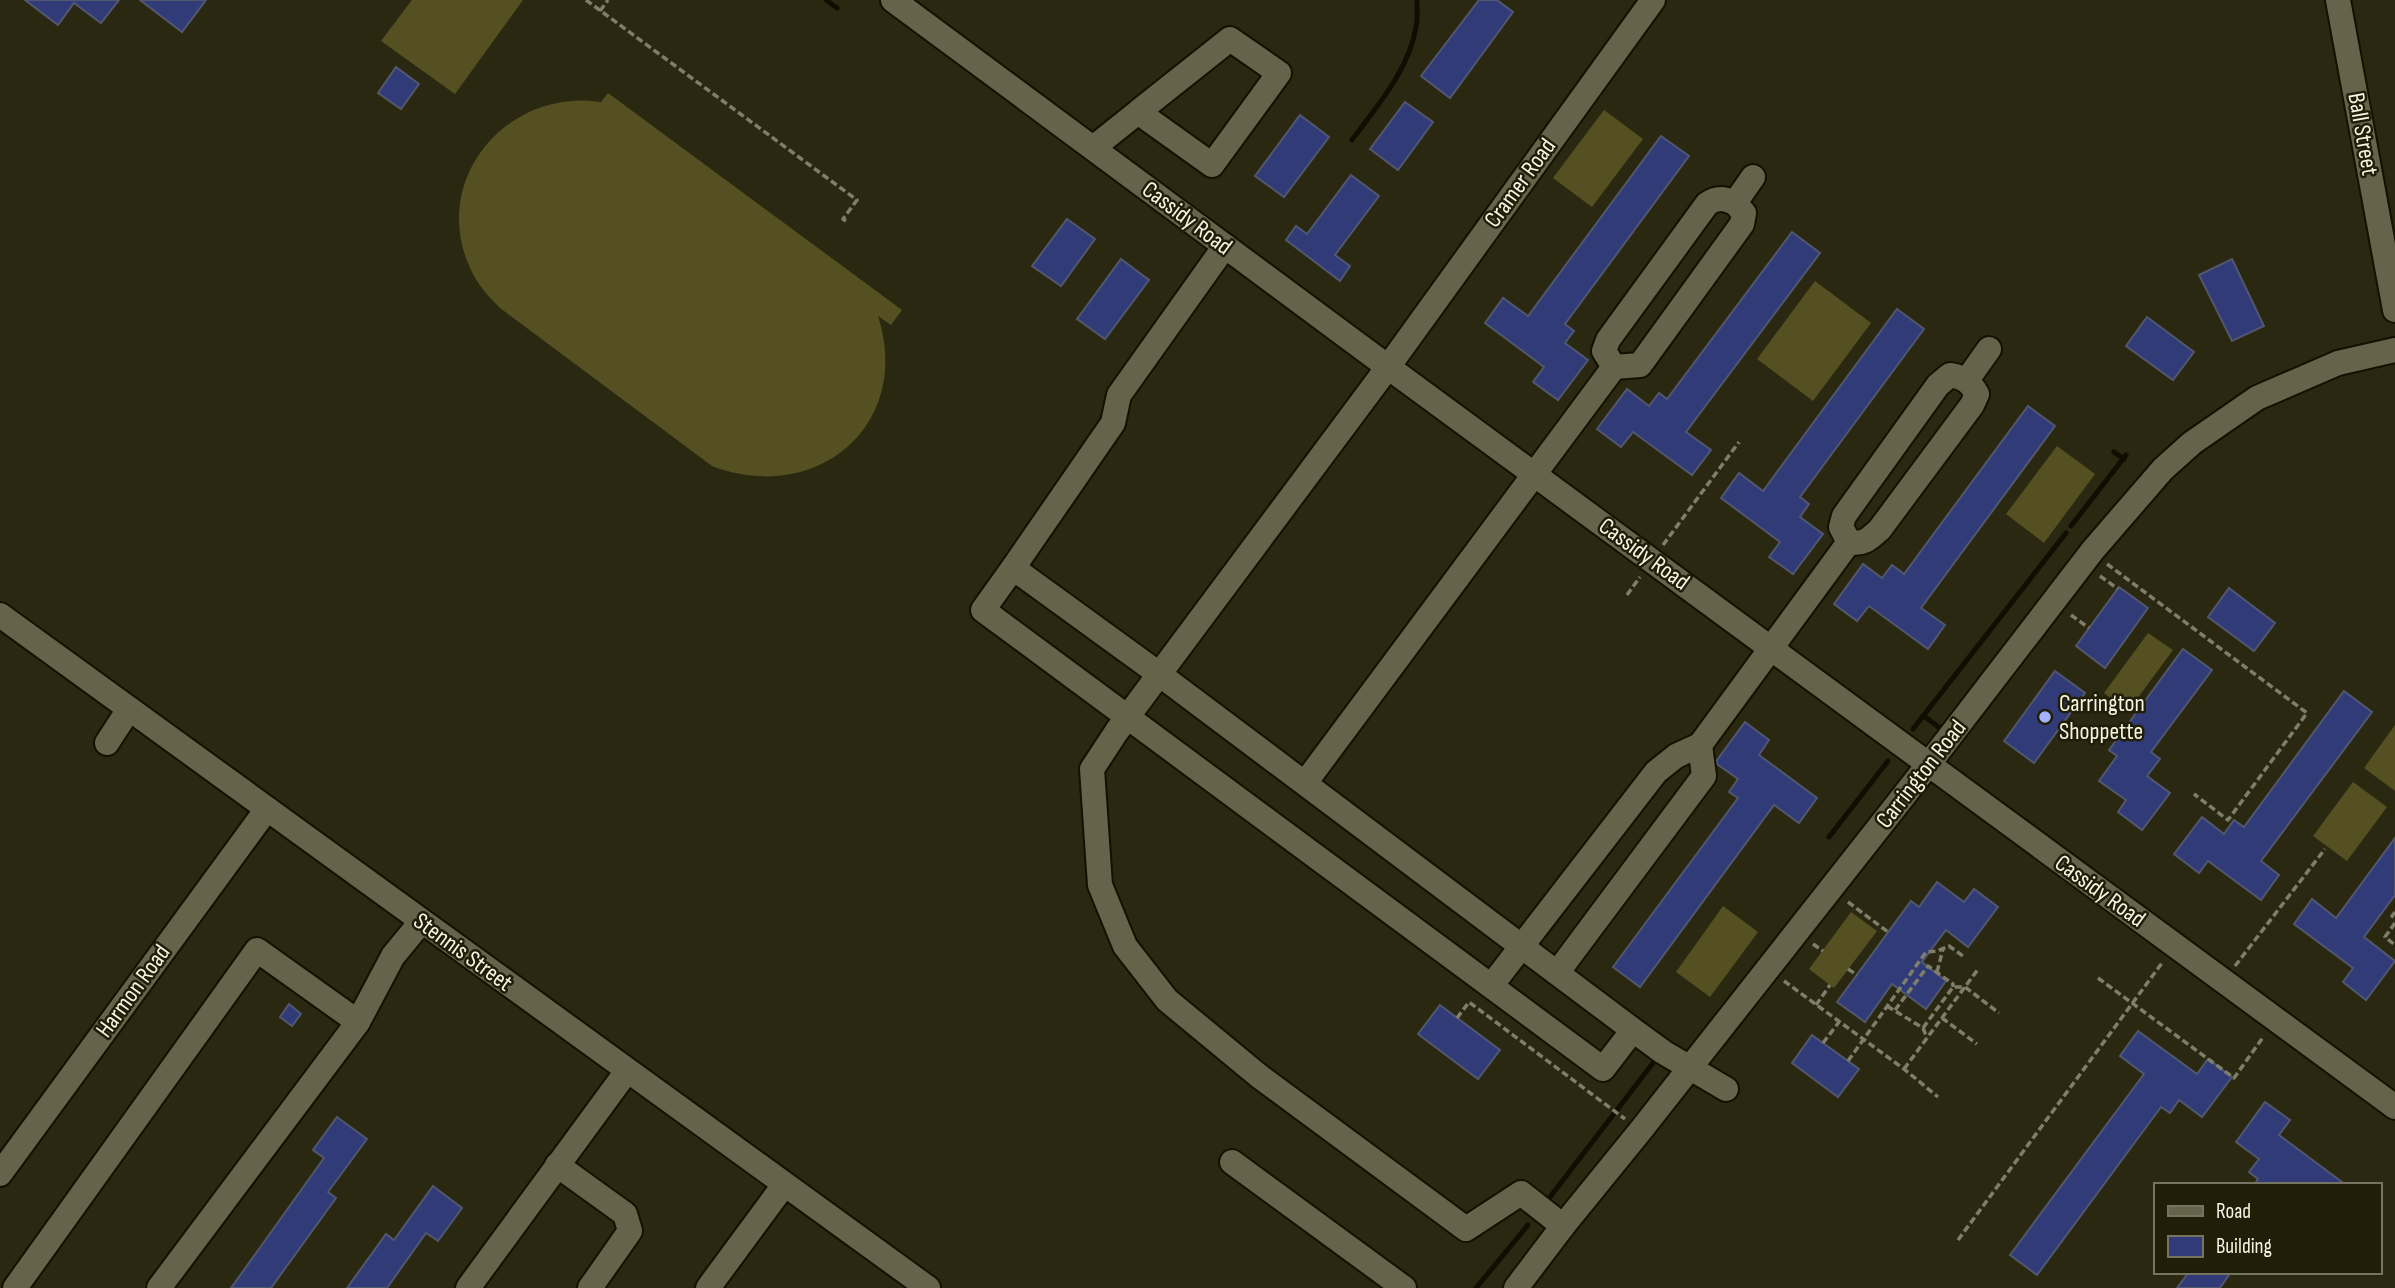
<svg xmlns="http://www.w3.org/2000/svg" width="2395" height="1288" font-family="'Sofia Sans Condensed',sans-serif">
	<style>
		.grass { fill: #545021 }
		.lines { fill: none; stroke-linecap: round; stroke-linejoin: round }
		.stream { stroke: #100e00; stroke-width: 5 }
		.building { fill: #313b78; stroke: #51576e; stroke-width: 2 }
		.minor-casing { stroke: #131100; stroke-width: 28 }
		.path { stroke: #7f7e6a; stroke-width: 3.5; stroke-dasharray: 7 3.5; stroke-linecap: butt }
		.minor { stroke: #65634a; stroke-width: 24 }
		.poi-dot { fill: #a1b3fd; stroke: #201e07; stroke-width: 2.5 }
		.labels { text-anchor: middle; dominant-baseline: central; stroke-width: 5; stroke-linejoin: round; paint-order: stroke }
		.street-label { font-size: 24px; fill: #f5f4e5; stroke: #201e07 }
		.poi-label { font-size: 24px; fill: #f5f4e5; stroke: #201e07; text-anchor: start }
	</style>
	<rect width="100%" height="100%" fill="#2a2810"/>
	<g class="grass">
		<polygon points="412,0 523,0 455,94 381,41"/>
		<path d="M608,93L902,310L891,325L878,316C913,425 817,506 712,466L500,308C488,296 478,285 471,270C428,181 507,87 601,102Z"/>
		<polygon points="1604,110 1643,139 1592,207 1553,178"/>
		<polygon points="1815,281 1871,323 1813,401 1757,359"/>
		<polygon points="2057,446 2095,474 2044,543 2006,514"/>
		<polygon points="2148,633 2173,650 2128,711 2104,693"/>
		<polygon points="2395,725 2395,791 2364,768"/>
		<polygon points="2353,782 2387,807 2347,861 2313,836"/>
		<polygon points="1723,906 1758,932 1710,997 1676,972"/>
		<polygon points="1851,912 1877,931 1834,988 1809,969"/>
	</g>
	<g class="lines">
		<g class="stream">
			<polyline points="826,0 837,8"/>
			<path d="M1352,140C1377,106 1409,70 1416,27C1418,19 1417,9 1417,0"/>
			<polyline points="2114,452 2124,459"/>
			<polyline points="2071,526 2126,455"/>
			<polyline points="1924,716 1945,732"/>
			<polyline points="1913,729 2066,533"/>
			<polyline points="1829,837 1888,761"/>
			<polyline points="1550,1197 1653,1063"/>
			<polyline points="1476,1288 1528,1225"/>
		</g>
	</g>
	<g class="building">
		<polygon points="25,0 119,0 101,23 74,3 58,25"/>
		<polygon points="140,0 206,0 182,32"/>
		<polygon points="1479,0 1497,0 1513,12 1450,98 1421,76"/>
		<polygon points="396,67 419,84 401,109 378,93"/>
		<polygon points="1405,102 1433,122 1398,170 1370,149"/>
		<polygon points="1300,115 1329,137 1284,197 1255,176"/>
		<polygon points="1661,136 1689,156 1565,324 1574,331 1565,343 1588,360 1558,400 1533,382 1544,367 1485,323 1503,298 1528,316"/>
		<polygon points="1351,175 1379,196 1335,255 1350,266 1340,281 1286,240 1296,226 1307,234"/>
		<polygon points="1067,219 1095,239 1061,286 1032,266"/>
		<polygon points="1792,232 1820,253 1686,432 1711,450 1692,475 1633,432 1621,447 1597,429 1627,389 1649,406 1659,393 1667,399"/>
		<polygon points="1121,259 1149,280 1105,339 1077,319"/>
		<polygon points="2232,259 2264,326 2232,341 2199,275"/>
		<polygon points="1897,309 1924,329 1800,497 1809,504 1800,517 1823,534 1793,574 1769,557 1780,542 1721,498 1739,473 1763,491"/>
		<polygon points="2147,317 2194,352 2173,380 2126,346"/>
		<polygon points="2028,406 2055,426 1921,608 1945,625 1928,649 1869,606 1857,621 1834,604 1863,564 1882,578 1892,565 1904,574"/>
		<polygon points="2119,587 2148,608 2105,668 2076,646"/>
		<polygon points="2229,588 2275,623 2254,651 2208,617"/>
		<polygon points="2183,649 2212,670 2151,752 2160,759 2147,776 2170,793 2142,830 2118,812 2126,800 2099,781 2117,756 2109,750"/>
		<polygon points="2055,671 2085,693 2034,763 2004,741"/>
		<polygon points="2344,691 2372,712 2261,861 2279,875 2261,900 2208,861 2199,873 2174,854 2202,817 2224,834 2234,820 2244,827"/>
		<polygon points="1745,722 1769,740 1759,755 1817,798 1799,823 1774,805 1640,987 1613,967 1738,798 1729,792 1738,779 1717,764 1717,760"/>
		<polygon points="2395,838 2395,895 2364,937 2395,961 2366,1000 2343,982 2353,968 2294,924 2312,899 2336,918"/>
		<polygon points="1937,882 1964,902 1974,889 1998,907 1968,947 1946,930 1922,962 1946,981 1926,1009 1892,984 1865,1022 1837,1002 1911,901 1919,907"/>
		<polygon points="289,1004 301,1014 292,1026 280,1017"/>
		<polygon points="1440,1005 1500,1050 1478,1079 1418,1034"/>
		<polygon points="2138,1031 2197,1074 2208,1059 2232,1077 2202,1117 2179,1100 2170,1113 2161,1107 2037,1275 2010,1255 2144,1074 2120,1056"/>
		<polygon points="1812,1035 1859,1069 1838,1097 1792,1063"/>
		<polygon points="2265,1102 2290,1120 2279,1135 2346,1185 2254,1185 2258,1179 2249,1172 2259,1159 2236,1142"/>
		<polygon points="337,1117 367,1139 328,1192 336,1198 271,1288 231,1288 324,1158 313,1150"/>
		<polygon points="433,1186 462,1208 438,1241 426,1233 387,1288 347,1288 386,1234 394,1240"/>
		<polygon points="2189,1272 2231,1272 2220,1288 2177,1288"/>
	</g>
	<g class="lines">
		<g class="minor-casing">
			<g id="minor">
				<polyline points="893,0 1388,367 2395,1107"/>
				<polyline points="2338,0 2395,310"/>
				<polyline points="1093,148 1138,112 1212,165 1279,73 1230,39 1138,112"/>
				<path d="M1735,203C1724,198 1717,197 1707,204L1608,340L1604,351L1614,367L1640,365L1742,224L1744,213L1735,203L1753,177"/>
				<path d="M1950,375C1964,377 1970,382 1977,394L1972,405L1880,529C1869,539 1864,545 1849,542L1841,527L1844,516L1938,385Z"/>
				<polyline points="1967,380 1989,349"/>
				<polyline points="1013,568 1113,423 1119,395 1225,246"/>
				<polyline points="0,615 928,1288"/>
				<polyline points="107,743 129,709"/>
				<polyline points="1700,745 1849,542"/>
				<polyline points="1305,783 1614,367"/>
				<polyline points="1491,986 1656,772 1676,756 1700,745 1704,776 1557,973"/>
				<polyline points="358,1022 393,956 421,922"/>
				<polyline points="1633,1030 1603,1069 983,610 1013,568 1159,674 1633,1030 1663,1052 1726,1089"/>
				<polyline points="1232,1162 1404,1288"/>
				<polyline points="557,1165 625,1214 630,1231 590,1288"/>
				<polyline points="0,1174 267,809"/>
				<polyline points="1563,1226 1521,1193 1466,1229 1259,1076 1167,1000 1125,946 1100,885 1092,769 1117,731 1388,367 1653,0"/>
				<polyline points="15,1288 257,950 358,1022 159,1288"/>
				<polyline points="468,1288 627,1071"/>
				<polyline points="708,1288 784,1185"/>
				<polyline points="1516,1288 1563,1226 1641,1130 1928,765 2093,550 2163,469 2192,443 2257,398 2338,363 2395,350"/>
			</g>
		</g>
		<g class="path">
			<polyline points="586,0 857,200 843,219 847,222"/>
			<polyline points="600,11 608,0"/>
			<polyline points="1663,545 1739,442"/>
			<polyline points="2107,564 2307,713 2228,820 2194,794"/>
			<polyline points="2100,576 2118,589"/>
			<polyline points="1627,595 1640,577"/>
			<polyline points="2071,615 2089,628"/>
			<polyline points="1848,902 1888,932"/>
			<polyline points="2395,912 2392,916 2395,918"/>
			<polyline points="2395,923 2385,937 2395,945"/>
			<polyline points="1813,944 1823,951"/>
			<polyline points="2235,966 2325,849"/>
			<polyline points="1848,969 1857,975"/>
			<polyline points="1937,972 1943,949"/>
			<polyline points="2098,978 2234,1078 2264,1036"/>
			<polyline points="1784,981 1904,1069 1938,1097"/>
			<polyline points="1816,1005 1830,985"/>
			<polyline points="1887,1006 1923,1028 1927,1038"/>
			<polyline points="1895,1010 1928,966 1953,984 1953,987"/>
			<polyline points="1457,1018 1469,1002 1625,1119"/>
			<polyline points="1942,1018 1977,1044"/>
			<polyline points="1923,1028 1953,987 1965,987 1999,1013"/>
			<polyline points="1823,1043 1839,1022"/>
			<polyline points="1848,1061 1926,952 1937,951 1949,946 1963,956"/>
			<polyline points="1904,1069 1979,968"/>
			<polyline points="1958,1240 2162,963"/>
		</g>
		<use href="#minor" class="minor"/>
	</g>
	<circle class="poi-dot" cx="2045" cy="717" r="7"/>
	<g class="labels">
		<g class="street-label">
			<text transform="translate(2363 134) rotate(80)">Ball Street</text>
			<text transform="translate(1520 183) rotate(-54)">Cramer Road</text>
			<text transform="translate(1187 218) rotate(37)">Cassidy Road</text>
			<text transform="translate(1644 554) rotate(36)">Cassidy Road</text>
			<text transform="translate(1921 774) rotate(-52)">Carrington Road</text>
			<text transform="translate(2100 891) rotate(36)">Cassidy Road</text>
			<text transform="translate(463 952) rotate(36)">Stennis Street</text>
			<text transform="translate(133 991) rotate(-54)">Harmon Road</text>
		</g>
		<g class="poi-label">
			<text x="2059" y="703">Carrington<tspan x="2059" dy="28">Shoppette</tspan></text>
		</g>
	</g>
	<rect x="2154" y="1183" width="228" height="91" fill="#201e07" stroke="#757460" stroke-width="2"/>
	<rect x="2168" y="1206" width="35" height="10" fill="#65634a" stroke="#757460" stroke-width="2"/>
	<text x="2216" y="1218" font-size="21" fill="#f5f4e5">Road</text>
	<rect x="2168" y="1236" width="35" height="21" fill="#313b78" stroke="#757460" stroke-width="2"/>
	<text x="2216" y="1253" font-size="21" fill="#f5f4e5">Building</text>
</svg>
